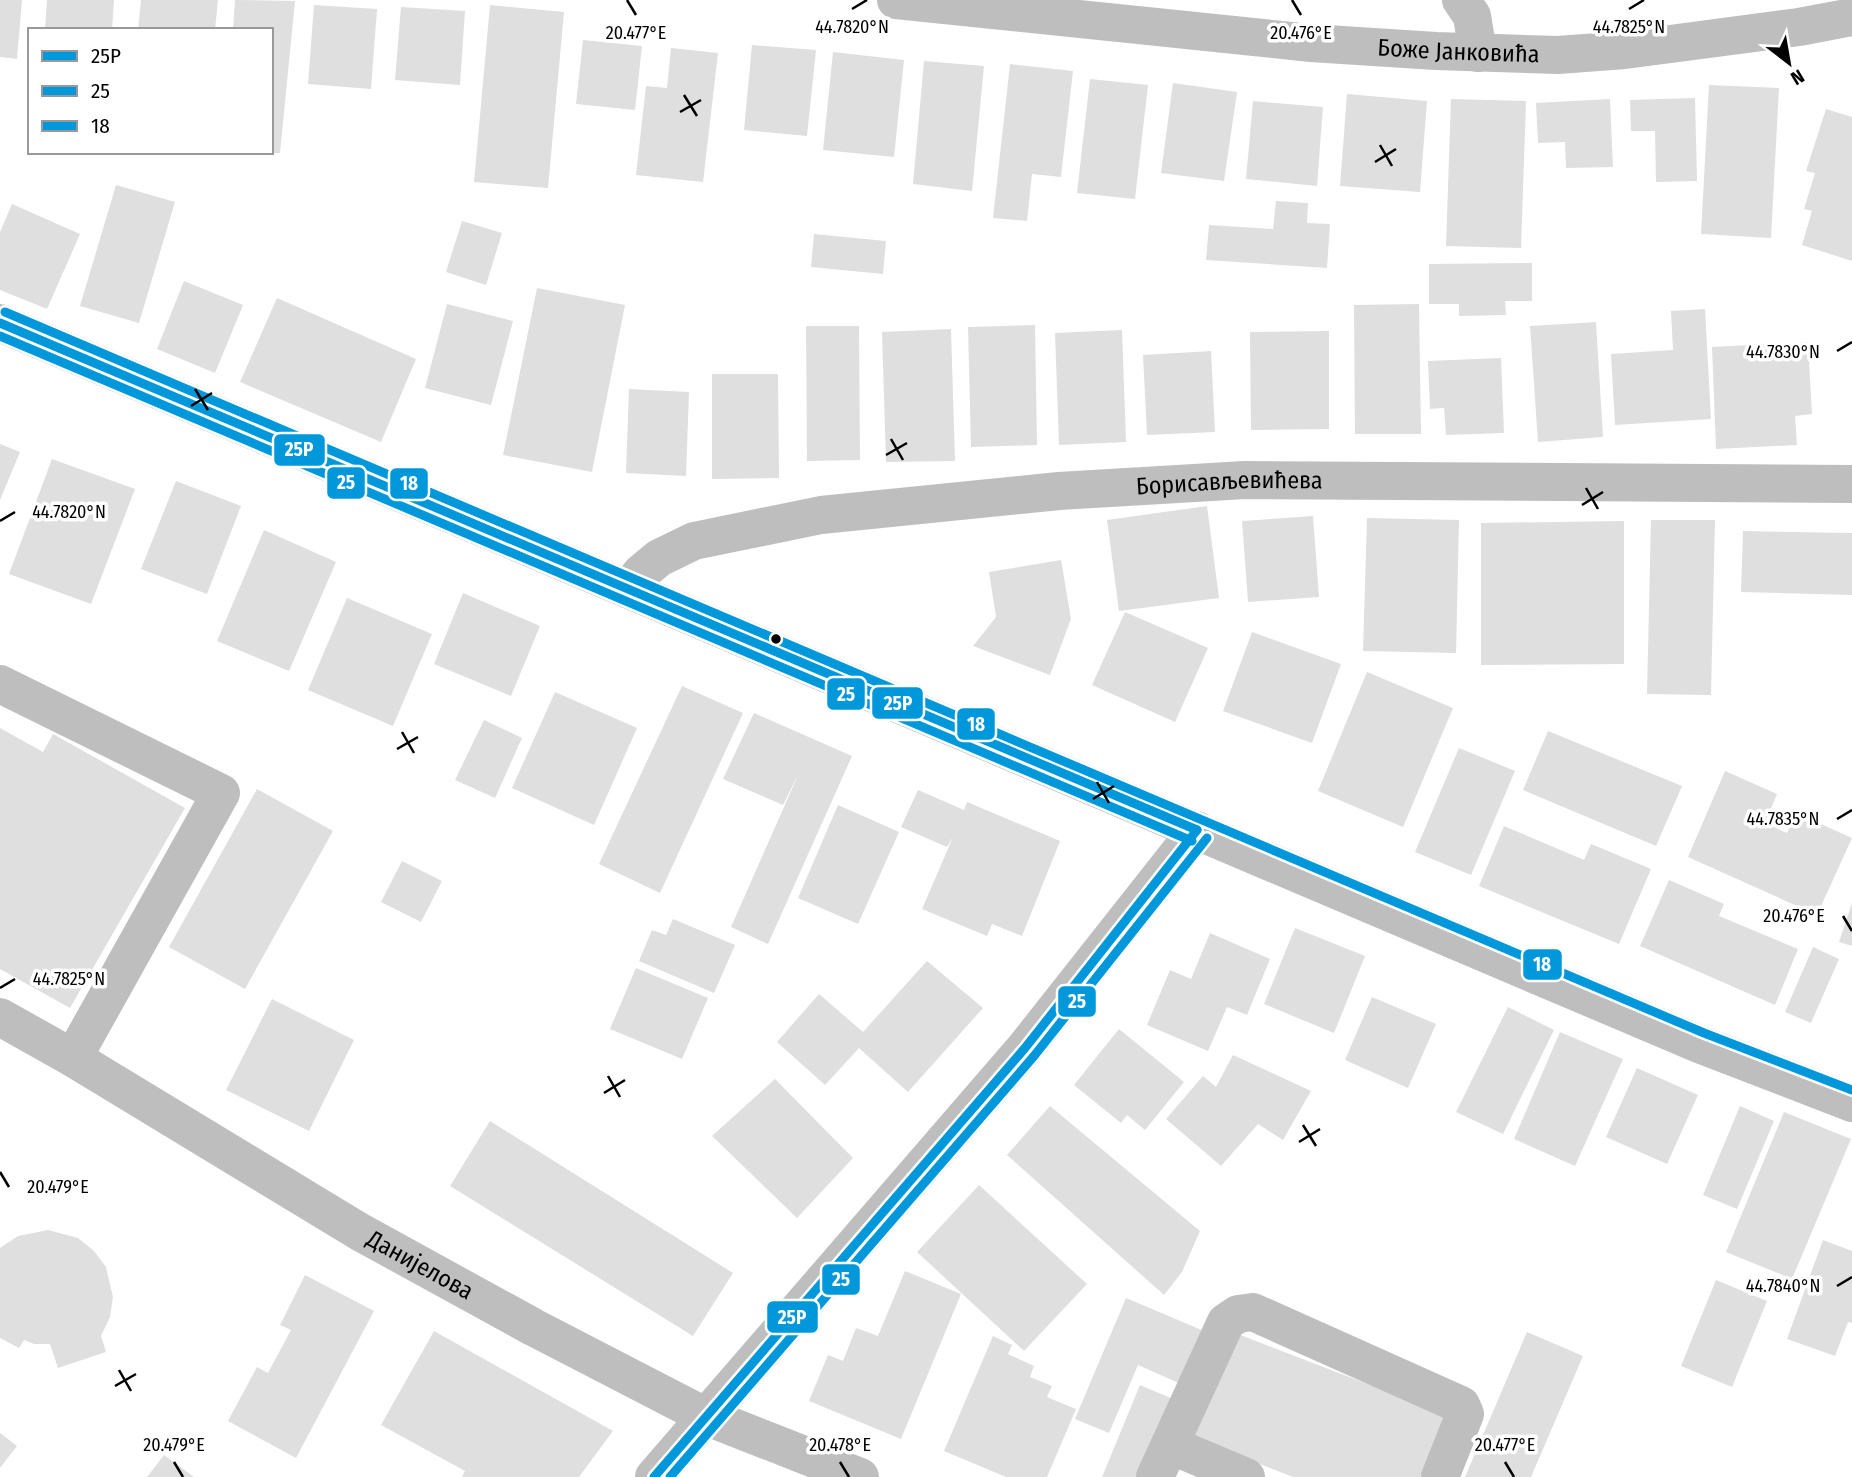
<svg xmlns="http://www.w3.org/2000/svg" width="1852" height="1477" font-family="'Fira Sans Condensed',sans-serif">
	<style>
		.building { fill: #dfdfdf }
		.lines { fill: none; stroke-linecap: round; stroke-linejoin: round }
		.minor { stroke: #bebebe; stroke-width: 38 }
		.bus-1-casing { stroke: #fff; stroke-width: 14 }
		.bus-2-casing { stroke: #fff; stroke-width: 14 }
		.bus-3-casing { stroke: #fff; stroke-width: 14 }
		.bus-1 { stroke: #0098da; stroke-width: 9 }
		.bus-2 { stroke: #0098da; stroke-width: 9 }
		.bus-3 { stroke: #0098da; stroke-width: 9 }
		.ticks { fill: none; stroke: #000; stroke-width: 2.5 }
		.bus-dot { fill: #000; stroke: #fff; stroke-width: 2.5 }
		.labels { text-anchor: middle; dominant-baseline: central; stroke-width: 7; stroke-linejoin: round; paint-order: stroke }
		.street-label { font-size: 24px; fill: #000; stroke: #fff }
		.ticks-label { font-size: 18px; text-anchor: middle; fill: #000; stroke: #fff; stroke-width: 7; stroke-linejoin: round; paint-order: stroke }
		.line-badge { stroke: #fff; stroke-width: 2.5 }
		.badge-label { font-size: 19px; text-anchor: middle; font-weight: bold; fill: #fff }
	</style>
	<rect width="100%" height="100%" fill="#fff"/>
	<g class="building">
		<polygon points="0,0 22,0 17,59 0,57"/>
		<polygon points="47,0 114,0 112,30 45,30"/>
		<polygon points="141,0 218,0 215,30 138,30"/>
		<polygon points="235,0 295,1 280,153 271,153 271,30 233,30"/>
		<polygon points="314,5 377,9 371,89 308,84"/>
		<polygon points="490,5 564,12 548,188 474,182"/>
		<polygon points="401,7 465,11 460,85 395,80"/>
		<polygon points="583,40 642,46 635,110 576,104"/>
		<polygon points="752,45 816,50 807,136 744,130"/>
		<polygon points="671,48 718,53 703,182 636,175 646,86 667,88"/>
		<polygon points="833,52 904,60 894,157 823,150"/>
		<polygon points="924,61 984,66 972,191 913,184"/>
		<polygon points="1010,64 1073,71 1061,177 1032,174 1027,221 993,218"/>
		<polygon points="1090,79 1148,85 1135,199 1077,193"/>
		<polygon points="1173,83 1237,92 1224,181 1161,173"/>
		<polygon points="1709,85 1779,88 1771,238 1701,234"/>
		<polygon points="1347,94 1427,101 1420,192 1340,186"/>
		<polygon points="1695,98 1697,181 1656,182 1655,131 1631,131 1630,100"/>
		<polygon points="1451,99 1526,101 1521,248 1446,246"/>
		<polygon points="1610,99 1613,167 1566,168 1565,142 1538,143 1536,103"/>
		<polygon points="1253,101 1323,107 1317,186 1246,179"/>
		<polygon points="1826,109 1852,117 1852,261 1802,245 1812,211 1804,209 1815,173 1806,171"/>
		<polygon points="116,185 175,202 139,323 80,306"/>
		<polygon points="1276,201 1308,203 1307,223 1330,224 1327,268 1206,260 1209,225 1273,229"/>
		<polygon points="12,204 80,234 47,309 0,290 0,232"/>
		<polygon points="462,221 502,233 486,285 446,272"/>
		<polygon points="814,234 886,241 883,274 811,267"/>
		<polygon points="1532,263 1532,301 1505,301 1506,315 1459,316 1459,304 1429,304 1429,264"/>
		<polygon points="184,281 243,305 215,373 157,349"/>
		<polygon points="537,288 625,305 592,472 503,455"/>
		<polygon points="277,298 416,359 381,442 240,382"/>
		<polygon points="447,304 513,321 491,405 425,388"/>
		<polygon points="1419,304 1421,434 1355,434 1354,305"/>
		<polygon points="1705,309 1711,419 1615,425 1611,354 1673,350 1671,311"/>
		<polygon points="1596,322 1603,437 1538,442 1530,326"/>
		<polygon points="1035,325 1037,445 971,447 968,327"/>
		<polygon points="806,326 859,326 860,460 807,461"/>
		<polygon points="951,329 955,461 886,462 882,332"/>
		<polygon points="1122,330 1126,442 1059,445 1055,333"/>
		<polygon points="1329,331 1329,429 1251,430 1250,332"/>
		<polygon points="1808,342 1812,414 1795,416 1797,445 1716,449 1712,347"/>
		<polygon points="1211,351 1215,432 1147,435 1143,355"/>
		<polygon points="1501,358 1504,433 1446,435 1444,408 1430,409 1428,361"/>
		<polygon points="712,374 778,374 779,478 712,479"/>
		<polygon points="629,389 689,392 686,476 626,473"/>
		<polygon points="0,444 20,452 0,500"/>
		<polygon points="52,459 135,489 91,604 9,574"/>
		<polygon points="176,481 241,506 207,594 141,569"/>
		<polygon points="1207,506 1219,598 1119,611 1107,520"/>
		<polygon points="1313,516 1319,597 1248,602 1242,521"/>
		<polygon points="1367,518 1459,520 1456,653 1363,651"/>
		<polygon points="1651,520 1715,520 1711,695 1647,694"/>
		<polygon points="1624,521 1624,664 1481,665 1481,523"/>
		<polygon points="264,530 336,562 289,671 217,641"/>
		<polygon points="1743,531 1852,533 1852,595 1741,592"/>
		<polygon points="1061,560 1071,619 1050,675 973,646 996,617 989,572"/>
		<polygon points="463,593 540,626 511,696 434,664"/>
		<polygon points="347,598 432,634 393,726 308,690"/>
		<polygon points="1125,612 1208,648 1175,722 1092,685"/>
		<polygon points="1252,632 1341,664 1312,743 1223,711"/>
		<polygon points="1367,672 1453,708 1403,827 1318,791"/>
		<polygon points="682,686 743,713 660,893 599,864"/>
		<polygon points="555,692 637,728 594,825 512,788"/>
		<polygon points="754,713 852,756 768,944 731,927 799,773 783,805 723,779"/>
		<polygon points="484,720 522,738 495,798 455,780"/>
		<polygon points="0,728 43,752 53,734 185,808 70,1008 0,969"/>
		<polygon points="1548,731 1682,786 1656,846 1523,790"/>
		<polygon points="1459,748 1515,771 1471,875 1415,852"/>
		<polygon points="1725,771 1777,794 1765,823 1787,833 1796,813 1852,838 1817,915 1688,857"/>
		<polygon points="257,789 333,831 245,989 169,947"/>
		<polygon points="918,790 964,810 967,802 1060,841 1022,936 992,924 987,936 922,909 953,837 947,847 901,827"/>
		<polygon points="838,805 899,832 858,924 798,898"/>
		<polygon points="1504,826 1584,860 1591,844 1651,869 1619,944 1479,886"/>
		<polygon points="402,861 442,881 421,922 381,902"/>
		<polygon points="1669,880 1724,904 1719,916 1798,949 1775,1005 1640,946"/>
		<polygon points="1852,903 1852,946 1839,942"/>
		<polygon points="673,919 735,945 714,993 639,961 652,930 666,935"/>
		<polygon points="1295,928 1365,956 1334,1033 1264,1004"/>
		<polygon points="1210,933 1270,959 1247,1015 1227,1007 1208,1051 1147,1025 1170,970 1191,979"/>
		<polygon points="1813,947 1839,959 1811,1023 1785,1012"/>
		<polygon points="927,961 983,1008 908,1092 859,1048 825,1085 777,1042 819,994 863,1032"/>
		<polygon points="636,968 708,998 682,1059 610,1029"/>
		<polygon points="1372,997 1436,1024 1408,1088 1345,1060"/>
		<polygon points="272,999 354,1040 309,1131 226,1090"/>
		<polygon points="1508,1007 1554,1030 1503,1134 1456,1112"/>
		<polygon points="1119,1029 1184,1082 1145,1130 1127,1115 1121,1123 1074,1085"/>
		<polygon points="1560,1032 1623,1059 1575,1166 1514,1139"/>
		<polygon points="1233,1055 1311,1091 1283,1140 1258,1124 1221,1166 1166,1119 1203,1076 1216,1087"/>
		<polygon points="1637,1068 1698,1095 1667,1164 1606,1137"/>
		<polygon points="775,1079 853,1158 797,1218 712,1136"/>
		<polygon points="1050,1106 1200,1231 1182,1272 1164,1295 1007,1155"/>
		<polygon points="1740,1106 1774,1121 1737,1209 1703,1195"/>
		<polygon points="1784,1112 1851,1139 1792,1279 1726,1252"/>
		<polygon points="490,1121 733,1273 693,1336 450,1186"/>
		<polygon points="979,1185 1087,1284 1024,1351 917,1252"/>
		<polygon points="48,1230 78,1238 94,1251 106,1267 113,1297 110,1317 101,1336 106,1352 58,1368 50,1344 34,1344 24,1340 19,1348 0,1338 0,1248 18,1236"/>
		<polygon points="1823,1240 1852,1251 1852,1323 1848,1322 1835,1356 1787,1339"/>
		<polygon points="905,1271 961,1294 901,1439 809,1401 828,1355 843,1361 856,1328 878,1336"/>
		<polygon points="305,1275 374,1311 296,1458 228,1421 257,1367 268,1373 291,1330 280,1325"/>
		<polygon points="1716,1280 1767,1301 1732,1387 1681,1366"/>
		<polygon points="1126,1298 1204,1331 1181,1384 1138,1365 1109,1433 1075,1419"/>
		<polygon points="434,1331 613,1431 579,1477 462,1477 465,1471 381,1425"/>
		<polygon points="1527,1332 1583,1356 1531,1477 1465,1477"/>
		<polygon points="1235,1333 1448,1415 1424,1477 1293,1477 1194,1438"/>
		<polygon points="993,1336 1012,1345 1008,1354 1034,1366 1030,1377 1052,1386 1047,1397 1076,1409 1047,1477 1006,1477 944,1451"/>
		<polygon points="1140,1385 1173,1399 1141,1477 1102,1477"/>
		<polygon points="0,1433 17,1446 0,1468"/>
		<polygon points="164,1455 194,1477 147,1477"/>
	</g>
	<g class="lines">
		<g class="minor">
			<path id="s1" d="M896,0L1311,43L1436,51L1558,55L1625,50L1799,27L1852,17"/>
			<polyline points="1461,0 1472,16 1478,53"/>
			<polyline points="0,323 1699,1044 1852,1103"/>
			<path id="s2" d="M629,588L641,573L659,558L694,541L821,515L1059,491L1245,480L1852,484"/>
			<polyline points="0,684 221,793 73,1058"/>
			<path id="s3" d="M0,1017L73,1058L360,1232L533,1327L705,1416L860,1477"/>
			<polyline points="1170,1445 1246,1477"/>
			<polyline points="654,1477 1025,1048 1197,830"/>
			<polyline points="1155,1477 1226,1322 1238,1314 1253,1312 1461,1405 1465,1414 1440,1477"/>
		</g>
		<g class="bus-1-casing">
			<g id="bus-1">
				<polyline points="0,323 1197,830"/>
				<polyline points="654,1477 1025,1048 1197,830"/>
			</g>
		</g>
		<g class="bus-2-casing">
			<g id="bus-2">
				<polyline points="0,336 1192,841"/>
				<polyline points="670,1477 1034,1056 1207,838"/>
			</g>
		</g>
		<g class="bus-3-casing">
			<polyline id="bus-3" points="5,312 1704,1033 1852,1090"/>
		</g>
		<use href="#bus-1" class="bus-1"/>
		<use href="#bus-2" class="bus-2"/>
		<use href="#bus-3" class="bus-3"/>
	</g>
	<path class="ticks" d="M627,0L636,15M1292,0L1301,15M852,9L867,0M1629,9L1644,0M684,95L697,116M680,112L701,100M1380,145L1392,166M1375,162L1396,149M1837,351L1852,342M195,389L208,410M191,406L212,393M891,439L903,460M886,455L907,443M1586,488L1598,509M1582,505L1603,492M0,521L15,512M402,732L414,753M397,749L418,737M1097,782L1109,803M1093,799L1114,786M1837,819L1852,810M1843,916L1852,931M0,988L15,979M608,1076L620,1097M604,1093L625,1080M1303,1125L1316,1146M1299,1142L1320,1129M0,1172L9,1187M1837,1286L1852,1277M119,1370L131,1391M115,1386L136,1374M174,1462L183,1477M840,1462L849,1477M1505,1462L1514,1477"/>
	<circle class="bus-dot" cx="776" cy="639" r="6"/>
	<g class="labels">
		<g class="street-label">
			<text stroke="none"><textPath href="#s1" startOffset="565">Боже Јанковића</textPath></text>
			<text stroke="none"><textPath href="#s2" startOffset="621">Борисављевићева</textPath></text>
			<text stroke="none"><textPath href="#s3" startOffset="488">Данијелова</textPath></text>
		</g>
	</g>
	<g class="ticks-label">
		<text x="1629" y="33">44.7825°N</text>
		<text x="852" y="33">44.7820°N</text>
		<text x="636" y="39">20.477°E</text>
		<text x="1301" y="39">20.476°E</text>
		<text x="1783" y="358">44.7830°N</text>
		<text x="69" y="518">44.7820°N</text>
		<text x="1783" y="825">44.7835°N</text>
		<text x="1794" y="922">20.476°E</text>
		<text x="69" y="985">44.7825°N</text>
		<text x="58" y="1193">20.479°E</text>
		<text x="1783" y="1292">44.7840°N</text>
		<text x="174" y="1451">20.479°E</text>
		<text x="840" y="1451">20.478°E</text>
		<text x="1505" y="1451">20.477°E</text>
	</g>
	<g class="line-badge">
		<rect x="273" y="433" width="53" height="34" rx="7" fill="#0098da"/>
		<rect x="326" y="466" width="40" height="34" rx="7" fill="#0098da"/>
		<rect x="389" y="467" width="40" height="33" rx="7" fill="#0098da"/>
		<rect x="826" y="677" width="40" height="34" rx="7" fill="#0098da"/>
		<rect x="871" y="686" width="53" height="34" rx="7" fill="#0098da"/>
		<rect x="956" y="707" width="40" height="34" rx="7" fill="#0098da"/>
		<rect x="1522" y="948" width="41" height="33" rx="7" fill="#0098da"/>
		<rect x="1057" y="985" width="40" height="33" rx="7" fill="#0098da"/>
		<rect x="821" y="1263" width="40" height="33" rx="7" fill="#0098da"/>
		<rect x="766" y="1300" width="53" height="34" rx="7" fill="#0098da"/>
	</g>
	<g class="badge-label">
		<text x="299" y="456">25P</text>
		<text x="346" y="489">25</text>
		<text x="409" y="490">18</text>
		<text x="846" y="701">25</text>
		<text x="898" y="710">25P</text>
		<text x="976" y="731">18</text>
		<text x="1542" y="971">18</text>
		<text x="1077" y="1008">25</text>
		<text x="841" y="1286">25</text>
		<text x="792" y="1324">25P</text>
	</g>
	<rect x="28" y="28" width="245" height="126" fill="#ffffff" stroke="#999999" stroke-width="2"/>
	<rect x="42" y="51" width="35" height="10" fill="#0098da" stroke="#999999" stroke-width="2"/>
	<text x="91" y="63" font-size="21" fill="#000000">25P</text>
	<rect x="42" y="86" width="35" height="10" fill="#0098da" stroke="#999999" stroke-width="2"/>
	<text x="91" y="98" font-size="21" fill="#000000">25</text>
	<rect x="42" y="121" width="35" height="10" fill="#0098da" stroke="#999999" stroke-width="2"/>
	<text x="91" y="133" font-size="21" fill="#000000">18</text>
	<g transform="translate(1789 63) rotate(149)" stroke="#ffffff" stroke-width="5" paint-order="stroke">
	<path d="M0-5L12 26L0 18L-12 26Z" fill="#000000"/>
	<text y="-10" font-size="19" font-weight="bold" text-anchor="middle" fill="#000000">N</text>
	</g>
</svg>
